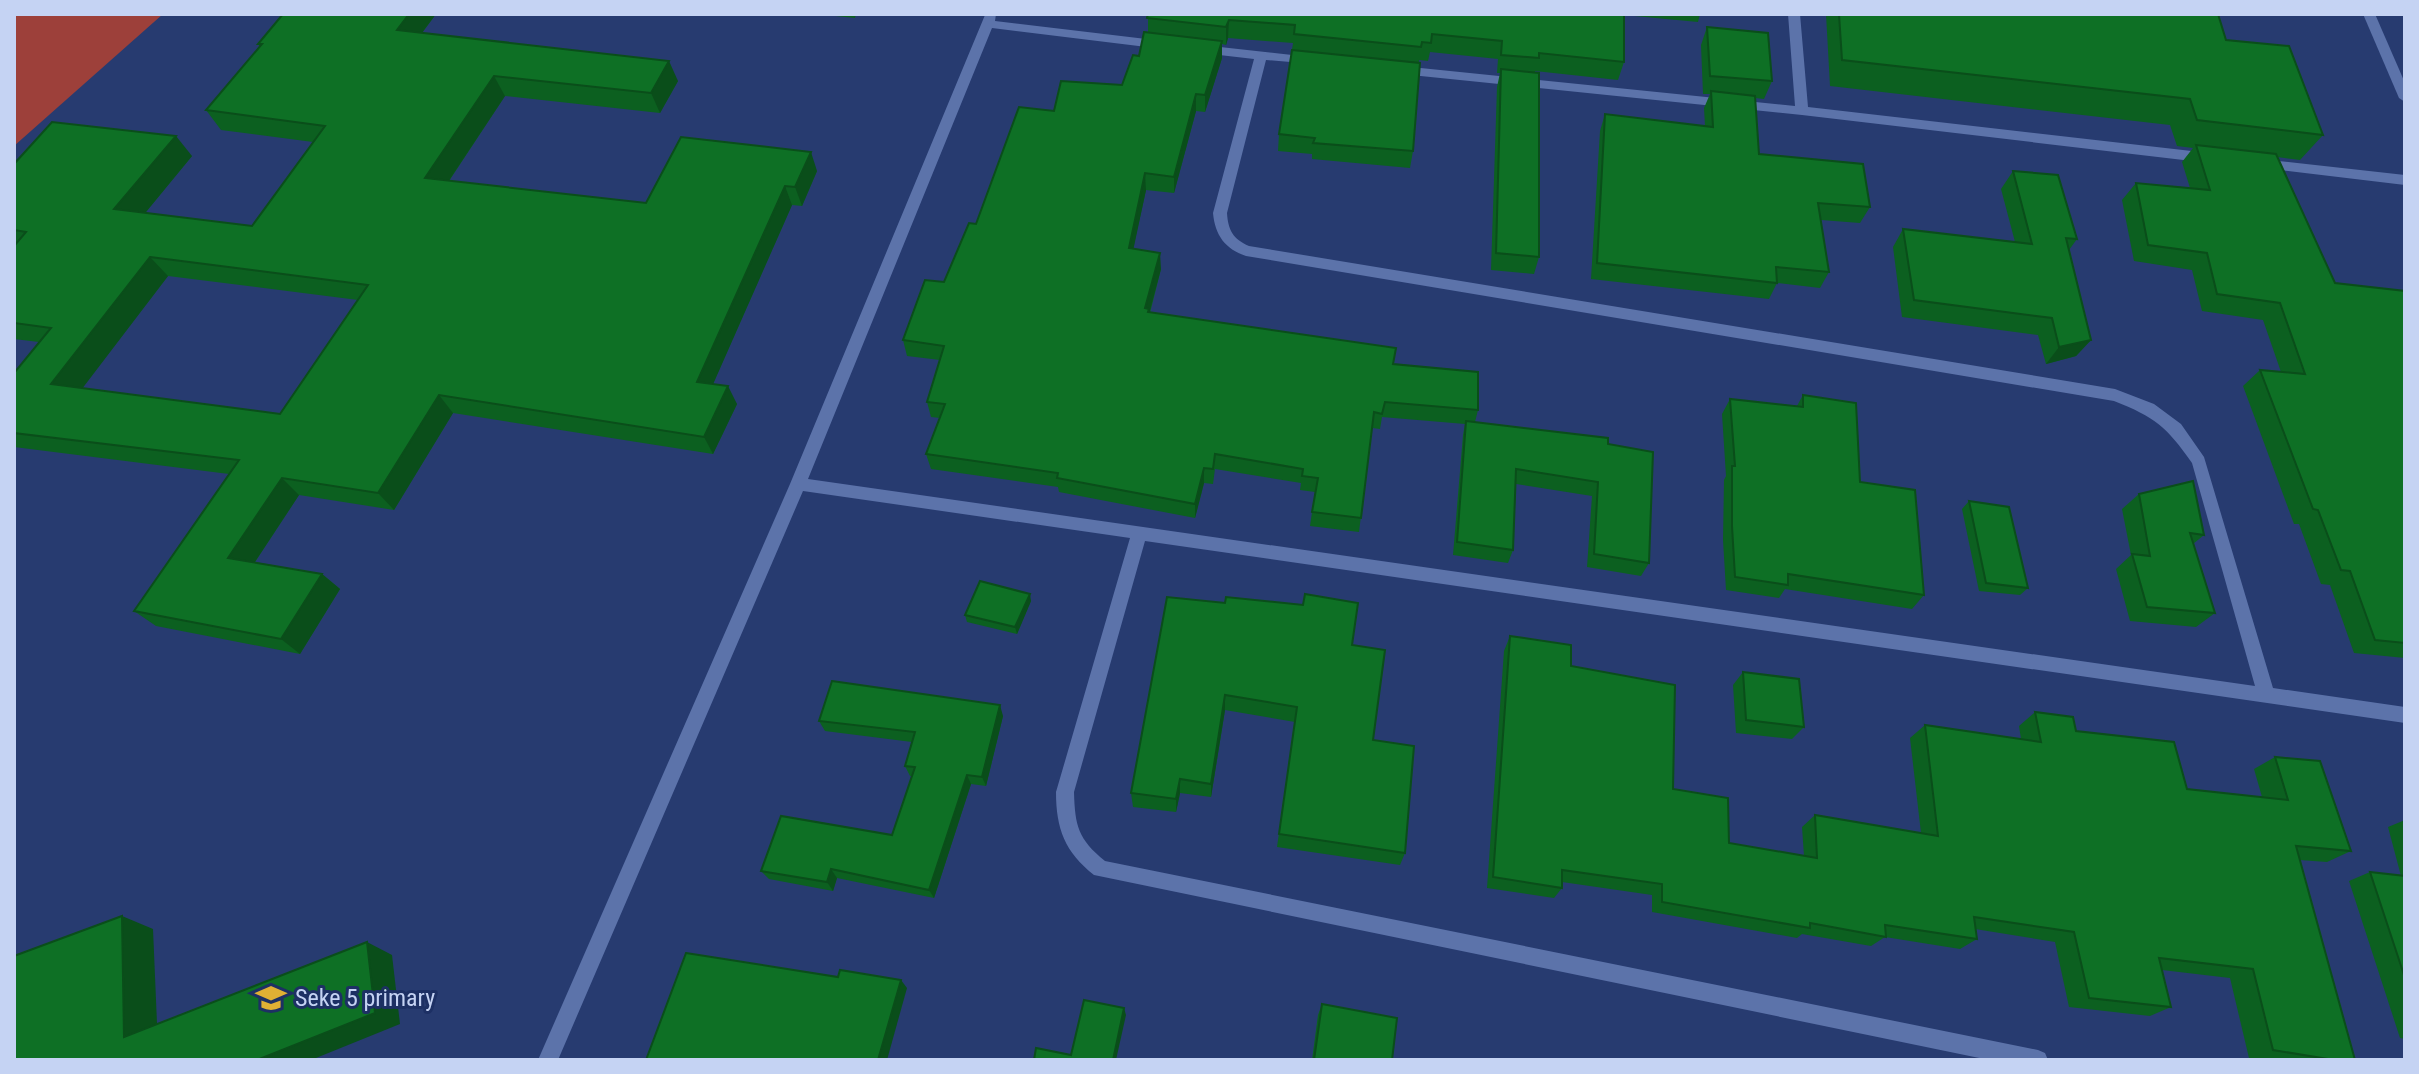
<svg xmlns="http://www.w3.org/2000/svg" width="2419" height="1074" font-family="'Roboto Condensed',sans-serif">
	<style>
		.green { fill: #9d403a }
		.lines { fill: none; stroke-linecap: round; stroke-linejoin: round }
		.street { fill: #5c73aa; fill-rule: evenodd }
		.wall { fill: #0c6020; fill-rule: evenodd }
		.shaded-wall { fill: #0a4e1a }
		.building { fill: #0e7025; stroke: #0a4e1a; stroke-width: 2; fill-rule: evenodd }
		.labels { text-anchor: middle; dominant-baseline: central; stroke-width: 6; stroke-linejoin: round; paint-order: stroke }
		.near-poi-label { font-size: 24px; fill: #c5d3f3; stroke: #1d3064; text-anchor: start }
	</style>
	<rect width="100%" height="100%" fill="#273b70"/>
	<polygon class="green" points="14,14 163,14 14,146"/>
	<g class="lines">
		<g class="street">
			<path d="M996,14L995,21L1163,41L1169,45L1163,49L992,28L808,479L2255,686L2192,463C2167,427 2155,417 2114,401L1246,256C1225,249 1215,235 1213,213L1254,59L1202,53L1196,49L1202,45L1310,57L1316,61L1314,64L1266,60L1227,213C1228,230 1233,239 1249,246L2115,389L2154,404L2181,424L2204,457L2273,688L2405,707V723L1145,541L1074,792C1075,826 1078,839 1105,861L2038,1050L2045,1053L2048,1060H1989L1094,875C1065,852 1056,829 1056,792L1130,538L803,491L558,1060H538L790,484L985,15Z"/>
			<polygon points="1788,14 1800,14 1808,107 2209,153 2216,158 2209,163 1802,115 1401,74 1395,70 1401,66 1795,106"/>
			<polygon points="2363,14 2375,14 2405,83 2405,102 2399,98"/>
			<polygon points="2260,159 2405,175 2405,185 2255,167 2255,161"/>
		</g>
	</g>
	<g class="wall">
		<path d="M283,14H436L422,33L678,81L660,113L505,96L449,181L646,203L817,171L802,206L792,205L713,384L737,404L713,454L453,413L394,510L299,495L255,562L322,574L340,589L300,654L156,626L134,611L229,474L14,447V373L39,342L14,339V164L192,156L145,213L252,226L313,142L221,130L206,110L260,47L258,44ZM168,276L358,300L280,414L82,388Z"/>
		<polygon points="816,14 856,14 855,18"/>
		<polygon points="1148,14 1700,14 1698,22 1624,15 1624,62 1618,80 1535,71 1539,257 1534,274 1491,270 1497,87 1500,73 1497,73 1498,59 1430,52 1428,61 1419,60 1413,151 1410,168 1312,159 1312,154 1278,151 1279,134 1293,43 1228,38 1226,45 1222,44 1222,58 1205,112 1196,111 1174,193 1146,190 1133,249 1161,269 1150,313 1393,364 1478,410 1475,422 1608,444 1649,563 1641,576 1587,567 1592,496 1516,484 1513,550 1508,563 1453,555 1463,435 1465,424 1382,417 1380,429 1372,428 1359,532 1310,526 1315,492 1300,490 1301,483 1215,469 1213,484 1204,483 1195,518 1059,492 1058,487 931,469 926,454 940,418 931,417 927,402 940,360 907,356 903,340 944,282 976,224 1054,111 1122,85 1139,56 1148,33"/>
		<polygon points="1826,14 2218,14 2226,40 2323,135 2300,160 2277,157 2335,283 2405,291 2405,658 2354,653 2330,585 2321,584 2299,524 2294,524 2243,386 2260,370 2281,372 2263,320 2202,311 2192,270 2134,261 2122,200 2136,183 2190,188 2182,162 2193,148 2177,146 2170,125 1830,86"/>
		<polygon points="1707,27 1772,81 1764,99 1755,98 1759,154 1870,207 1860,223 1821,220 1829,272 1820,288 1777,283 1769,299 1591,279 1600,131 1605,114 1705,126 1704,108 1710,94 1703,94 1701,45"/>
		<polygon points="2013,171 2077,239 2069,250 2091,340 2076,356 2046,364 2038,335 1902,317 1893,247 1903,229 2015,242 2001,189"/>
		<polygon points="1803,395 1860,482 1924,595 1912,609 1785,589 1779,598 1726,590 1723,540 1724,480 1726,476 1722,414 1730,399 1797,406"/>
		<polygon points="2139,494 2204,535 2193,544 2215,613 2196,627 2130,621 2116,569 2131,555 2122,509"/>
		<polygon points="1969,501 2028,588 2020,595 1979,591 1962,509"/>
		<polygon points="1167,597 1352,645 1373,740 1405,853 1400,865 1277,847 1295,722 1225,710 1211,797 1180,793 1176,812 1133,807 1131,793"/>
		<polygon points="1031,601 1017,634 967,622 965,615"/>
		<polygon points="1510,636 1571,666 1673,789 1729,843 1804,856 1802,827 1815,815 1921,833 1910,738 1925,725 2021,739 2019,726 2035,712 2076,731 2187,789 2262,797 2254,769 2275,757 2351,851 2327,862 2299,860 2334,1060 2264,1060 2249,1058 2230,978 2162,970 2171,1007 2150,1016 2069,1007 2055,942 1975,929 1977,939 1960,949 1885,937 1871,946 1802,934 1797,938 1652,912 1652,895 1562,882 1562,888 1554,898 1487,888 1504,651"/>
		<polygon points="1743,672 1804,727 1792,739 1736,733 1733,685"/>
		<polygon points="1003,716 986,786 971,784 934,898 837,878 833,891 769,879 761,871 892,835 912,776 910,776 905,766 912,742 825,731 819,721"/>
		<polygon points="2405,820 2405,1039 2400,1038 2349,881 2370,872 2401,876 2388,827"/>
		<polygon points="1322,1004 1392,1060 1312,1060 1318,1015"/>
	</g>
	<g class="shaded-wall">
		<polygon points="409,14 436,14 409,50 397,30"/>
		<polygon points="1229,20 1228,38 1226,45 1226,27"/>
		<polygon points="1222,41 1222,58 1205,112 1205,95"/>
		<polygon points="669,61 678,81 660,113 651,93"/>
		<polygon points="494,76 505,96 438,197 425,178"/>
		<polygon points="1196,94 1196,111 1174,193 1174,177"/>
		<polygon points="176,136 192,156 132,229 114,209"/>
		<polygon points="811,152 817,171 802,206 795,187"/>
		<polygon points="1145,173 1146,190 1130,265 1129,248"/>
		<polygon points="785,186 792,205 706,400 697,382"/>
		<polygon points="1160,253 1161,269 1150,310 1150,324 1145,308"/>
		<polygon points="150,257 168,276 72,402 51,384"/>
		<polygon points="2091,340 2076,356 2046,364 2059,347"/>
		<polygon points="728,386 737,404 713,454 704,437"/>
		<polygon points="439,395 453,413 394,510 378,493"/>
		<polygon points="1204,468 1204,483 1195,518 1195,504"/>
		<polygon points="282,478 299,495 247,574 228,558"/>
		<polygon points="322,574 340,589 300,654 281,639"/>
		<polygon points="1030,594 1031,601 1017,634 1015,627"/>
		<polygon points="1225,695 1225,710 1211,797 1211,784"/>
		<polygon points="1000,705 1003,716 986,786 982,777"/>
		<polygon points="967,775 971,784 934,898 929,890"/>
		<polygon points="1180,779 1180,793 1176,812 1176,799"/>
		<polygon points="831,869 837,878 833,891 827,882"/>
		<polygon points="122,916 153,929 158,1047 124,1037"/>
		<polygon points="367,942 392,955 400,1024 311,1060 257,1060"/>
		<polygon points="901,980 907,988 887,1060 878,1060"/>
		<polygon points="1124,1008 1126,1015 1116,1060 1113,1060"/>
	</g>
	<g class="building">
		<path d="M283,14H409L397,30L669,61L651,93L494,76L425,178L646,203L681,137L811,152L795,187L785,186L697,382L728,386L704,437L439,395L378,493L282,478L228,558L322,574L281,639L134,611L239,460L14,433V373L51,328L14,323V246L26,232L14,230V164L52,122L176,136L114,209L252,226L325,126L206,110L262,44H258ZM150,257L368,285L280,414L51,384Z"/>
		<polygon points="1148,14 1624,14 1624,62 1539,53 1539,58 1501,55 1502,41 1432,34 1431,43 1422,42 1421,47 1294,34 1295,25 1229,20 1226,27 1147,18"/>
		<polygon points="1839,14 2218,14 2226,40 2289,46 2323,135 2197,120 2190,99 1842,60"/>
		<polygon points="1707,27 1768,33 1772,81 1710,76"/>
		<polygon points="1144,32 1222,41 1205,95 1196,94 1174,177 1145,173 1129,248 1160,253 1145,308 1149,309 1148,312 1396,348 1393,364 1478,372 1478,410 1385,402 1382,414 1374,412 1361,518 1312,512 1318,478 1302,476 1303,469 1215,454 1213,469 1204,468 1195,504 1057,478 1058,473 926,454 945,404 927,402 944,346 903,340 925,280 944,282 969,223 976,224 1019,107 1054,111 1061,81 1122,85 1133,55 1139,56"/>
		<polygon points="1292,50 1420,63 1413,151 1313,143 1315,138 1279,134"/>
		<polygon points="1501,69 1539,73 1539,257 1496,253"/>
		<polygon points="1711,91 1755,96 1759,154 1863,164 1870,207 1818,203 1829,272 1776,267 1777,283 1597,263 1605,114 1713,127"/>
		<polygon points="2196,145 2276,154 2335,283 2405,291 2405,643 2375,640 2350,571 2341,570 2318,510 2313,509 2260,370 2305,374 2280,303 2217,294 2207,253 2148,245 2136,183 2210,190"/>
		<polygon points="2013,171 2058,175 2077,239 2066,238 2091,340 2059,347 2052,318 1914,300 1903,229 2032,244"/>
		<polygon points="1803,395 1856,403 1860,482 1915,490 1924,595 1788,574 1788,585 1735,577 1732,526 1732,466 1735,466 1730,399 1803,407"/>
		<polygon points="1466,421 1608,438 1608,444 1653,452 1649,563 1594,554 1598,482 1516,469 1513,550 1457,542"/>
		<polygon points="2193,481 2204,535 2190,533 2215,613 2147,607 2132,554 2150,556 2139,494"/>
		<polygon points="1969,501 2009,507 2028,588 1986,583"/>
		<polygon points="980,581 1030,594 1015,627 965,615"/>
		<polygon points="1305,594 1358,603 1352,645 1385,650 1373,740 1414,746 1405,853 1279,834 1297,707 1225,695 1211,784 1180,779 1176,799 1131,793 1167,597 1225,603 1226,597 1303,605"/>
		<polygon points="1510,636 1571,645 1571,666 1675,685 1673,789 1728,798 1729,843 1817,858 1815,815 1938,836 1925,725 2041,742 2035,712 2073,717 2076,731 2174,742 2187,789 2288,800 2275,757 2320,761 2351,851 2296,846 2355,1060 2334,1060 2273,1050 2253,969 2159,958 2171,1007 2089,998 2074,932 1974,917 1977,939 1885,925 1886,937 1810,923 1810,928 1662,902 1662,884 1562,870 1562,888 1493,877"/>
		<polygon points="1743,672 1799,679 1804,727 1746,720"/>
		<polygon points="832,681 1000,705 982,777 967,775 929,890 831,869 827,882 761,871 781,816 892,835 915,767 905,766 915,732 819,721"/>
		<polygon points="2370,872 2405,876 2405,978"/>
		<polygon points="122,916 124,1037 367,942 375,1013 257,1060 14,1060 14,956"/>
		<polygon points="686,953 838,977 840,970 901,980 878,1060 646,1060"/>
		<polygon points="1084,1000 1124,1008 1113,1060 1034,1060 1036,1048 1071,1055"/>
		<polygon points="1322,1004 1397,1018 1392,1060 1314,1060"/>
	</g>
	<defs>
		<g id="school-bare" transform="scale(2.4)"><path d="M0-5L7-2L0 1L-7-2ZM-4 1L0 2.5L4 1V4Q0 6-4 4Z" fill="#e0b034" stroke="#1d3064" stroke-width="2.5" paint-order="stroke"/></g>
	</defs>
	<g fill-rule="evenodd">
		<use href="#school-bare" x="271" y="998"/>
	</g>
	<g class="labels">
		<g class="near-poi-label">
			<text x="295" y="998">Seke 5 primary</text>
		</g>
	</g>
	<rect width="2419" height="1074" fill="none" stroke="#c5d3f3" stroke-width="32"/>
</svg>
